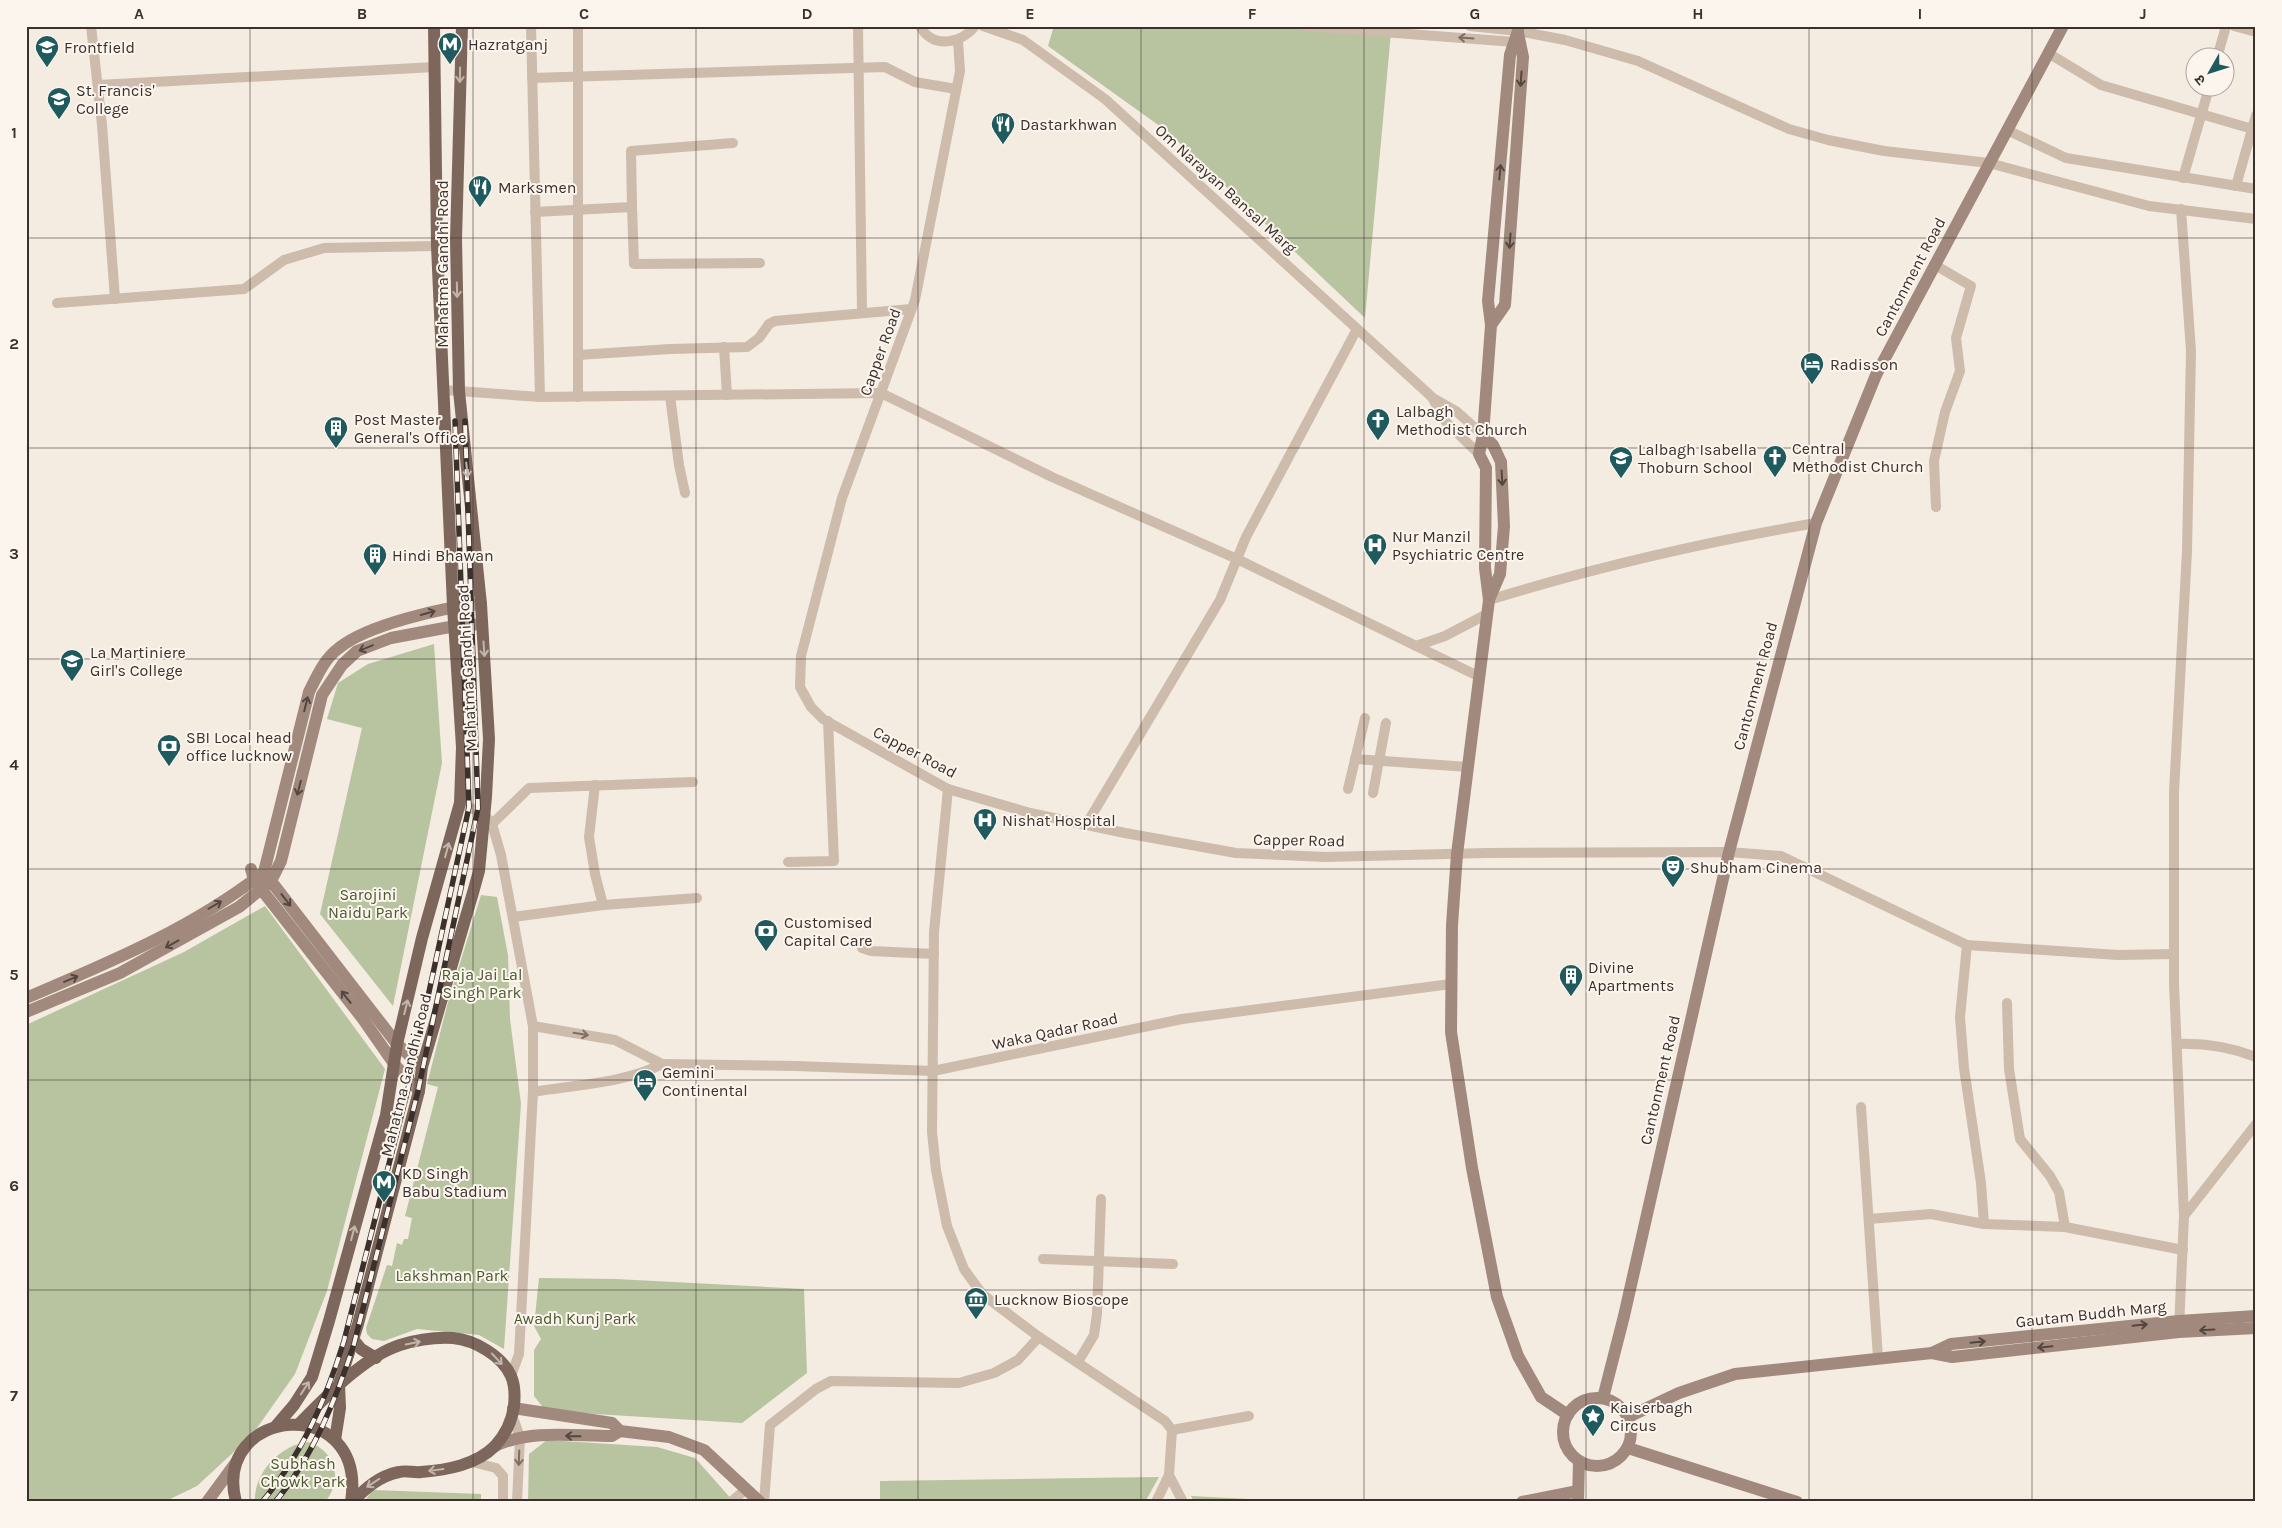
<svg xmlns="http://www.w3.org/2000/svg" width="2282" height="1528" font-family="Karla,'Noto Sans Devanagari',sans-serif">
	<style>
		.green { fill: #b8c4a0 }
		.lines { fill: none; stroke-linecap: round; stroke-linejoin: round }
		.street { stroke: #cdbbac; stroke-width: 10 }
		.secondary { stroke: #a18a7d; stroke-width: 12 }
		.primary { stroke: #7d675c; stroke-width: 12 }
		.rail-casing { stroke: #3b302b; stroke-width: 5.5 }
		.rail { stroke: #fbf5ee; stroke-width: 4; stroke-dasharray: 11; stroke-linecap: butt }
		.oneway { stroke: #7d6f65 }
		.oneway2 { stroke: #c2b5ac }
		.oneway3 { stroke: #544640 }
		.grid { fill: none; stroke: #3b302b; stroke-width: 1; stroke-opacity: 0.55 }
		.labels { text-anchor: middle; dominant-baseline: central; stroke-width: 4; stroke-linejoin: round; paint-order: stroke }
		.poi-label { font-size: 16px; fill: #3b302b; stroke: #fbf5ee; text-anchor: start }
		.street-label { font-size: 16px; fill: #3b302b; stroke: #fbf5ee }
		.park-label { font-size: 16px; fill: #4a5a2e; stroke: #fbf5ee }
		.neatline { fill: none; stroke: #3b302b; stroke-width: 2 }
		.grid-label { font-size: 16px; text-anchor: middle; font-weight: bold; fill: #3b302b }
	</style>
	<rect width="100%" height="100%" fill="#f4ebe1"/>
	<g class="green">
		<polygon points="1054,26 1218,26 1391,32 1365,318 1168,132 1048,46"/>
		<polygon points="434,644 442,763 393,1006 320,914 362,728 327,719 338,683 368,664"/>
		<polygon points="481,895 497,897 508,955 510,1019 521,1104 504,1349 479,1335 417,1329 384,1341 372,1339 367,1334 366,1328 387,1265 392,1266 397,1243 402,1245 404,1239 408,1239 412,1218 405,1216 438,1087 427,1084 448,1002"/>
		<polygon points="265,906 385,1069 327,1291 295,1374 252,1435 197,1486 164,1502 26,1502 26,1025 184,952"/>
		<polygon points="539,1278 616,1279 804,1289 807,1373 742,1423 546,1411 534,1396 534,1350 541,1339 534,1326"/>
		<polygon points="547,1440 657,1447 695,1458 734,1502 528,1502 529,1454"/>
		<path d="M309,1442C336,1452 343,1480 325,1502H255C253,1473 281,1444 309,1442Z"/>
		<polygon points="1159,1477 1145,1502 880,1502 880,1481"/>
		<polygon points="373,1490 481,1494 481,1502 364,1502"/>
		<polygon points="1191,1496 1307,1502 1194,1502"/>
	</g>
	<g class="lines">
		<g class="street">
			<polyline points="91,26 102,125 115,299"/>
			<polyline points="531,26 540,397"/>
			<polyline points="858,26 862,312"/>
			<path d="M920,26C932,49 961,44 975,26"/>
			<polyline points="983,26 1023,40 1105,99 1433,398 1456,411 1483,435"/>
			<polyline points="1303,26 1515,42"/>
			<polyline points="1470,26 1518,31 1565,40 1638,61 1789,129 1828,140 1884,151 1989,163 2149,206 2256,219"/>
			<polyline points="2234,26 2256,32"/>
			<polyline points="958,41 960,71 915,300 842,498 801,656 800,687 811,707 823,719 948,789 1030,813 1125,833 1236,853 1325,857 1487,853 1729,852 1781,856 1967,945 2118,955 2174,954"/>
			<polyline points="2048,53 2101,85 2256,130"/>
			<polyline points="2217,58 2226,26"/>
			<polyline points="532,78 885,67 915,82 956,89"/>
			<polyline points="98,85 435,67"/>
			<polyline points="2007,130 2066,158 2256,189"/>
			<polyline points="2183,178 2209,88"/>
			<polyline points="2236,186 2256,115"/>
			<polyline points="632,207 634,264 760,263"/>
			<polyline points="2181,209 2191,351 2187,551 2174,792 2174,984 2184,1216"/>
			<polyline points="535,212 632,207 631,151 733,143"/>
			<polyline points="1935,265 1971,286 1956,338 1960,371 1945,412 1934,461 1936,507"/>
			<polyline points="57,303 244,289 284,260 324,248 437,246"/>
			<polyline points="724,347 727,395"/>
			<polyline points="578,355 670,349 747,347 759,338 769,324 775,321 911,309"/>
			<polyline points="444,390 540,397 881,393 1052,477 1237,559 1480,677"/>
			<polyline points="670,396 679,465 685,493"/>
			<polyline points="578,397 578,26"/>
			<polyline points="1433,399 1446,422 1479,454"/>
			<path d="M1489,600C1596,567 1705,542 1816,523"/>
			<polyline points="1416,646 1445,636 1487,614"/>
			<polyline points="1355,759 1468,767"/>
			<polyline points="595,785 589,837 595,874 603,905 697,898"/>
			<polyline points="948,789 934,932 932,1132 936,1170 947,1226 964,1269 982,1294 1039,1337 1165,1421 1172,1430 1169,1475 1156,1502"/>
			<polyline points="1348,789 1365,718"/>
			<polyline points="1373,793 1386,723"/>
			<polyline points="460,803 484,814 492,824 501,855 533,1026 533,1092 519,1354 511,1376"/>
			<polyline points="492,824 529,788 693,782"/>
			<polyline points="1086,825 1220,600 1246,537 1357,329"/>
			<polyline points="788,862 834,861 828,721"/>
			<polyline points="513,917 603,905"/>
			<polyline points="1967,945 1960,1017 1964,1068 1981,1183 1984,1224"/>
			<polyline points="862,948 871,951 934,954"/>
			<polyline points="2007,1003 2009,1069 2020,1139 2050,1176 2059,1192 2065,1227"/>
			<polyline points="533,1026 615,1040 662,1064"/>
			<path d="M2177,1044C2204,1043 2230,1047 2256,1057"/>
			<path d="M533,1092C574,1085 626,1083 662,1064L796,1066L933,1071L1182,1019L1451,984"/>
			<polyline points="1861,1107 1878,1358"/>
			<polyline points="1869,1219 1931,1214 1984,1224 2065,1227 2183,1250"/>
			<polyline points="1043,1259 1173,1264"/>
			<polyline points="2179,1328 2184,1216 2256,1124"/>
			<polyline points="1078,1362 1094,1335 1097,1314 1101,1199"/>
			<polyline points="512,1415 520,1437 517,1502"/>
			<polyline points="1172,1430 1249,1416"/>
			<polyline points="472,1462 496,1468 503,1476 503,1502"/>
			<polyline points="1169,1475 1183,1502"/>
			<polyline points="731,1502 746,1489"/>
			<polyline points="764,1502 770,1425 816,1389 831,1381 959,1383 994,1373 1018,1360 1039,1337"/>
		</g>
		<g class="secondary">
			<polyline points="1518,31 1510,55 1488,301 1491,325 1483,435 1479,454 1486,468 1485,568 1489,600 1457,854 1452,925 1451,1032 1472,1168 1497,1297 1518,1356 1541,1397 1568,1415"/>
			<polyline points="1491,325 1505,305 1523,57 1518,33"/>
			<polyline points="1483,435 1493,445 1501,462 1504,526 1500,574 1489,600"/>
			<polyline points="251,869 254,880 363,1019 395,1065 419,1091"/>
			<polyline points="267,876 397,1044 422,1067"/>
			<path d="M26,998C108,963 193,928 264,872L309,692C317,676 324,659 339,648C367,625 444,607 481,604"/>
			<polyline points="26,1012 120,973 239,907 271,881 281,861 322,695 342,665 357,651 391,638 455,626 482,624"/>
			<polyline points="1932,1353 1951,1344 2179,1321 2256,1316"/>
			<polyline points="1603,1398 1624,1316 1729,852 1816,523 1876,375 2063,26"/>
			<circle cx="1597" cy="1432" r="34"/>
			<polyline points="513,1408 612,1423 620,1431 669,1437 704,1450 760,1502"/>
			<polyline points="1628,1417 1679,1393 1735,1374 1932,1353 1952,1357 2179,1332 2256,1328"/>
			<path d="M495,1446C531,1429 574,1436 612,1436L620,1431"/>
			<polyline points="1628,1448 1797,1502"/>
			<polyline points="207,1502 237,1461"/>
			<polyline points="1522,1502 1578,1491"/>
			<polyline points="1578,1502 1579,1461"/>
		</g>
		<g class="primary">
			<polyline points="353,1339 361,1349 376,1358"/>
			<path d="M299,1424C326,1397 363,1357 400,1345C416,1340 436,1337 453,1338C475,1340 502,1356 511,1376C515,1385 515,1396 514,1406C512,1421 505,1435 495,1446C476,1465 447,1470 421,1472C414,1473 406,1470 399,1472C379,1476 366,1488 352,1502"/>
			<polyline points="276,1426 294,1405 312,1377 329,1321 386,1115 397,1044 422,938 460,803 462,747 453,606 437,246 434,26"/>
			<polyline points="335,1440 340,1408 339,1384 358,1324 419,1091 422,1067 474,889 479,871 486,797 489,739 481,604 459,391 456,239 462,26"/>
			<path d="M236,1502C211,1406 368,1392 351,1502"/>
		</g>
		<g class="rail-casing">
			<g id="rail">
				<path d="M262,1502C302,1455 326,1399 344,1341L408,1089L469,807L455,421"/>
				<path d="M275,1502C313,1457 336,1399 354,1344L418,1091L478,808L465,421"/>
			</g>
		</g>
		<use href="#rail" class="rail"/>
	</g>
	<defs><path id="oneway-shaft" d="M-6 0H5M1.5-3L5.5 0L1.5 3" fill="none" stroke-width="1.6" stroke-linecap="round" stroke-linejoin="round" transform="scale(1.25)"/></defs>
	<g class="oneway">
		<use href="#oneway-shaft" transform="translate(1466 38) rotate(-176)"/>
		<use href="#oneway-shaft" transform="translate(581 1034) rotate(9)"/>
		<use href="#oneway-shaft" transform="translate(519 1458) rotate(92)"/>
	</g>
	<g class="oneway2">
		<use href="#oneway-shaft" transform="translate(460 75) rotate(91)"/>
		<use href="#oneway-shaft" transform="translate(457 290) rotate(89)"/>
		<use href="#oneway-shaft" transform="translate(467 470) rotate(84)"/>
		<use href="#oneway-shaft" transform="translate(484 649) rotate(86)"/>
		<use href="#oneway-shaft" transform="translate(447 850) rotate(-75)"/>
		<use href="#oneway-shaft" transform="translate(406 1007) rotate(-76)"/>
		<use href="#oneway-shaft" transform="translate(353 1233) rotate(-75)"/>
		<use href="#oneway-shaft" transform="translate(413 1343) rotate(-11)"/>
		<use href="#oneway-shaft" transform="translate(497 1359) rotate(47)"/>
		<use href="#oneway-shaft" transform="translate(305 1388) rotate(-57)"/>
		<use href="#oneway-shaft" transform="translate(436 1470) rotate(172)"/>
		<use href="#oneway-shaft" transform="translate(373 1483) rotate(147)"/>
	</g>
	<g class="oneway3">
		<use href="#oneway-shaft" transform="translate(1521 79) rotate(94)"/>
		<use href="#oneway-shaft" transform="translate(1500 172) rotate(-85)"/>
		<use href="#oneway-shaft" transform="translate(1510 241) rotate(94)"/>
		<use href="#oneway-shaft" transform="translate(1502 478) rotate(87)"/>
		<use href="#oneway-shaft" transform="translate(428 613) rotate(-16)"/>
		<use href="#oneway-shaft" transform="translate(366 648) rotate(158)"/>
		<use href="#oneway-shaft" transform="translate(306 704) rotate(-76)"/>
		<use href="#oneway-shaft" transform="translate(299 788) rotate(104)"/>
		<use href="#oneway-shaft" transform="translate(286 900) rotate(52)"/>
		<use href="#oneway-shaft" transform="translate(215 905) rotate(-30)"/>
		<use href="#oneway-shaft" transform="translate(172 944) rotate(151)"/>
		<use href="#oneway-shaft" transform="translate(71 979) rotate(-23)"/>
		<use href="#oneway-shaft" transform="translate(346 997) rotate(-128)"/>
		<use href="#oneway-shaft" transform="translate(2140 1325) rotate(-6)"/>
		<use href="#oneway-shaft" transform="translate(2207 1330) rotate(177)"/>
		<use href="#oneway-shaft" transform="translate(1978 1342) rotate(-6)"/>
		<use href="#oneway-shaft" transform="translate(2045 1347) rotate(174)"/>
		<use href="#oneway-shaft" transform="translate(573 1436) rotate(-179)"/>
	</g>
	<path class="grid" d="M250,26V1502M473,26V1502M696,26V1502M918,26V1502M1141,26V1502M1364,26V1502M1586,26V1502M1809,26V1502M2032,26V1502M26,238H2256M26,448H2256M26,659H2256M26,869H2256M26,1080H2256M26,1290H2256"/>
	<defs>
		<g id="metro-pin" transform="scale(1.25)"><path d="M0 17L-7.5 6A9.5 9.5 0 1 1 7.5 6Z" fill="#1f5a5e" stroke="#fbf5ee"/><path d="M-5.5 5V-5H-3L0 0L3-5H5.5V5H3V-.5L0 4L-3-.5V5Z" fill="#fff"/></g>
		<g id="school-pin" transform="scale(1.25)"><path d="M0 17L-7.5 6A9.5 9.5 0 1 1 7.5 6Z" fill="#1f5a5e" stroke="#fbf5ee"/><path d="M0-5L7-2L0 1L-7-2ZM-4 1L0 2.5L4 1V4Q0 6-4 4Z" fill="#fff"/></g>
		<g id="restaurant-pin" transform="scale(1.25)"><path d="M0 17L-7.5 6A9.5 9.5 0 1 1 7.5 6Z" fill="#1f5a5e" stroke="#fbf5ee"/><path d="M-5-6h1v4h1v-4h1v4h1v-4h1v5L-1.5 .5V6h-2V.5L-5-1ZM5-6V6H3V1.5H1.5Q1.5-4 5-6Z" fill="#fff"/></g>
		<g id="hotel-pin" transform="scale(1.25)"><path d="M0 17L-7.5 6A9.5 9.5 0 1 1 7.5 6Z" fill="#1f5a5e" stroke="#fbf5ee"/><path d="M-6-4.5h1.5V1H6V5H4.5V3h-9V5H-6ZM-4 0a1.8 1.8 0 1 1 3.6 0ZM.5 0V-2.5h3Q6-2.5 6 0Z" fill="#fff"/></g>
		<g id="church-pin" transform="scale(1.25)"><path d="M0 17L-7.5 6A9.5 9.5 0 1 1 7.5 6Z" fill="#1f5a5e" stroke="#fbf5ee"/><path d="M-1.2-6h2.4v3.5h3.3v2.4h-3.3V6h-2.4V-.1h-3.3v-2.4h3.3Z" fill="#fff"/></g>
		<g id="building-pin" transform="scale(1.25)"><path d="M0 17L-7.5 6A9.5 9.5 0 1 1 7.5 6Z" fill="#1f5a5e" stroke="#fbf5ee"/><path d="M-4-6H4V6H1V3H-1V6H-4ZM-2.5-4.3h1.7v1.8h-1.7ZM.8-4.3h1.7v1.8H.8ZM-2.5-1h1.7V.8h-1.7ZM.8-1h1.7V.8H.8Z" fill="#fff"/></g>
		<g id="university-pin" transform="scale(1.25)"><path d="M0 17L-7.5 6A9.5 9.5 0 1 1 7.5 6Z" fill="#1f5a5e" stroke="#fbf5ee"/><path d="M0-5L7-2L0 1L-7-2ZM-4 1L0 2.5L4 1V4Q0 6-4 4Z" fill="#fff"/></g>
		<g id="hospital-pin" transform="scale(1.25)"><path d="M0 17L-7.5 6A9.5 9.5 0 1 1 7.5 6Z" fill="#1f5a5e" stroke="#fbf5ee"/><path d="M-5-5h3v3.5h4V-5h3V5h-3V1.5h-4V5h-3Z" fill="#fff"/></g>
		<g id="bank-pin" transform="scale(1.25)"><path d="M0 17L-7.5 6A9.5 9.5 0 1 1 7.5 6Z" fill="#1f5a5e" stroke="#fbf5ee"/><path d="M-6-4H6V4H-6ZM0-2.3a2.3 2.3 0 1 0 0 4.6a2.3 2.3 0 1 0 0-4.6Z" fill="#fff"/></g>
		<g id="theatre-pin" transform="scale(1.25)"><path d="M0 17L-7.5 6A9.5 9.5 0 1 1 7.5 6Z" fill="#1f5a5e" stroke="#fbf5ee"/><path d="M-5-5.5Q0-4 5-5.5V0Q5 5 0 6Q-5 5-5 0ZM-3.3-2.5H-1v1.5H-3.3ZM1-2.5H3.3v1.5H1ZM-2.8 1Q0 5.5 2.8 1Z" fill="#fff"/></g>
		<g id="museum-pin" transform="scale(1.25)"><path d="M0 17L-7.5 6A9.5 9.5 0 1 1 7.5 6Z" fill="#1f5a5e" stroke="#fbf5ee"/><path d="M0-6L6-3V-2H-6V-3ZM-5-1h2V3h-2ZM-1-1h2V3h-2ZM3-1h2V3H3ZM-6 4H6V6H-6Z" fill="#fff"/></g>
		<g id="sight-pin" transform="scale(1.25)"><path d="M0 17L-7.5 6A9.5 9.5 0 1 1 7.5 6Z" fill="#1f5a5e" stroke="#fbf5ee"/><path d="M0-6L1.8-2.2L6-1.7L2.9 1.2L3.7 5.4L0 3.3L-3.7 5.4L-2.9 1.2L-6-1.7L-1.8-2.2Z" fill="#fff"/></g>
	</defs>
	<g fill-rule="evenodd">
		<use href="#metro-pin" x="450" y="44"/>
		<use href="#school-pin" x="47" y="47"/>
		<use href="#school-pin" x="59" y="99"/>
		<use href="#restaurant-pin" x="1003" y="124"/>
		<use href="#restaurant-pin" x="480" y="187"/>
		<use href="#hotel-pin" x="1812" y="364"/>
		<use href="#church-pin" x="1378" y="420"/>
		<use href="#building-pin" x="336" y="428"/>
		<use href="#church-pin" x="1775" y="457"/>
		<use href="#university-pin" x="1621" y="458"/>
		<use href="#hospital-pin" x="1375" y="545"/>
		<use href="#building-pin" x="375" y="555"/>
		<use href="#school-pin" x="72" y="661"/>
		<use href="#bank-pin" x="169" y="746"/>
		<use href="#hospital-pin" x="985" y="820"/>
		<use href="#theatre-pin" x="1673" y="867"/>
		<use href="#bank-pin" x="766" y="931"/>
		<use href="#building-pin" x="1571" y="976"/>
		<use href="#hotel-pin" x="645" y="1081"/>
		<use href="#metro-pin" x="384" y="1182"/>
		<use href="#museum-pin" x="976" y="1299"/>
		<use href="#sight-pin" x="1593" y="1416"/>
	</g>
	<g class="labels">
		<g class="poi-label">
			<text x="468" y="44">Hazratganj</text>
			<text x="64" y="47">Frontfield</text>
			<text x="76" y="90">St. Francis'<tspan x="76" dy="18">College</tspan></text>
			<text x="1020" y="124">Dastarkhwan</text>
			<text x="498" y="187">Marksmen</text>
			<text x="1830" y="364">Radisson</text>
			<text x="1396" y="411">Lalbagh<tspan x="1396" dy="18">Methodist Church</tspan></text>
			<text x="354" y="419">Post Master<tspan x="354" dy="18">General's Office</tspan></text>
			<text x="1792" y="448">Central<tspan x="1792" dy="18">Methodist Church</tspan></text>
			<text x="1638" y="449">Lalbagh Isabella<tspan x="1638" dy="18">Thoburn School</tspan></text>
			<text x="1392" y="536">Nur Manzil<tspan x="1392" dy="18">Psychiatric Centre</tspan></text>
			<text x="392" y="555">Hindi Bhawan</text>
			<text x="90" y="652">La Martiniere<tspan x="90" dy="18">Girl's College</tspan></text>
			<text x="186" y="737">SBI Local head<tspan x="186" dy="18">office lucknow</tspan></text>
			<text x="1002" y="820">Nishat Hospital</text>
			<text x="1690" y="867">Shubham Cinema</text>
			<text x="784" y="922">Customised<tspan x="784" dy="18">Capital Care</tspan></text>
			<text x="1588" y="967">Divine<tspan x="1588" dy="18">Apartments</tspan></text>
			<text x="662" y="1072">Gemini<tspan x="662" dy="18">Continental</tspan></text>
			<text x="402" y="1173">KD Singh<tspan x="402" dy="18">Babu Stadium</tspan></text>
			<text x="994" y="1299">Lucknow Bioscope</text>
			<text x="1610" y="1407">Kaiserbagh<tspan x="1610" dy="18">Circus</tspan></text>
		</g>
		<g class="street-label">
			<text transform="translate(1226 189) rotate(42)">Om Narayan Bansal Marg</text>
			<text transform="translate(442 264) rotate(-90)">Mahatma Gandhi Road</text>
			<text transform="translate(1910 277) rotate(-62)">Cantonment Road</text>
			<text transform="translate(880 352) rotate(-70)">Capper Road</text>
			<text transform="translate(467 668) rotate(-93)">Mahatma Gandhi Road</text>
			<text transform="translate(1755 686) rotate(-75)">Cantonment Road</text>
			<text transform="translate(915 752) rotate(28)">Capper Road</text>
			<text transform="translate(1299 840) rotate(1)">Capper Road</text>
			<text transform="translate(1055 1031) rotate(-12)">Waka Qadar Road</text>
			<text transform="translate(406 1075) rotate(-76)">Mahatma Gandhi Road</text>
			<text transform="translate(1660 1080) rotate(-77)">Cantonment Road</text>
			<text transform="translate(2091 1314) rotate(-6)">Gautam Buddh Marg</text>
		</g>
		<g class="park-label">
			<text x="368" y="894">Sarojini<tspan x="368" dy="18">Naidu Park</tspan></text>
			<text x="482" y="974">Raja Jai Lal<tspan x="482" dy="18">Singh Park</tspan></text>
			<text x="452" y="1275">Lakshman Park</text>
			<text x="575" y="1318">Awadh Kunj Park</text>
			<text x="303" y="1463">Subhash<tspan x="303" dy="18">Chowk Park</tspan></text>
		</g>
	</g>
	<rect width="2282" height="1528" fill="none" stroke="#fbf5ee" stroke-width="55"/>
	<g transform="translate(2210 72) rotate(231)"><circle r="24" fill="#fbf5ee" stroke="#aea6a0"/>
	<path d="M0-4L9 19L0 12L-9 19Z" fill="#1f5a5e"/>
	<text y="-8" font-size="14" font-weight="bold" text-anchor="middle" fill="#3b302b">उ</text>
	</g>
	<rect x="28" y="28" width="2226" height="1472" class="neatline"/>
	<g class="grid-label">
		<text x="139" y="19">A</text>
		<text x="362" y="19">B</text>
		<text x="584" y="19">C</text>
		<text x="807" y="19">D</text>
		<text x="1030" y="19">E</text>
		<text x="1252" y="19">F</text>
		<text x="1475" y="19">G</text>
		<text x="1698" y="19">H</text>
		<text x="1920" y="19">I</text>
		<text x="2143" y="19">J</text>
		<text x="14" y="138">1</text>
		<text x="14" y="349">2</text>
		<text x="14" y="559">3</text>
		<text x="14" y="770">4</text>
		<text x="14" y="980">5</text>
		<text x="14" y="1191">6</text>
		<text x="14" y="1401">7</text>
	</g>
</svg>
